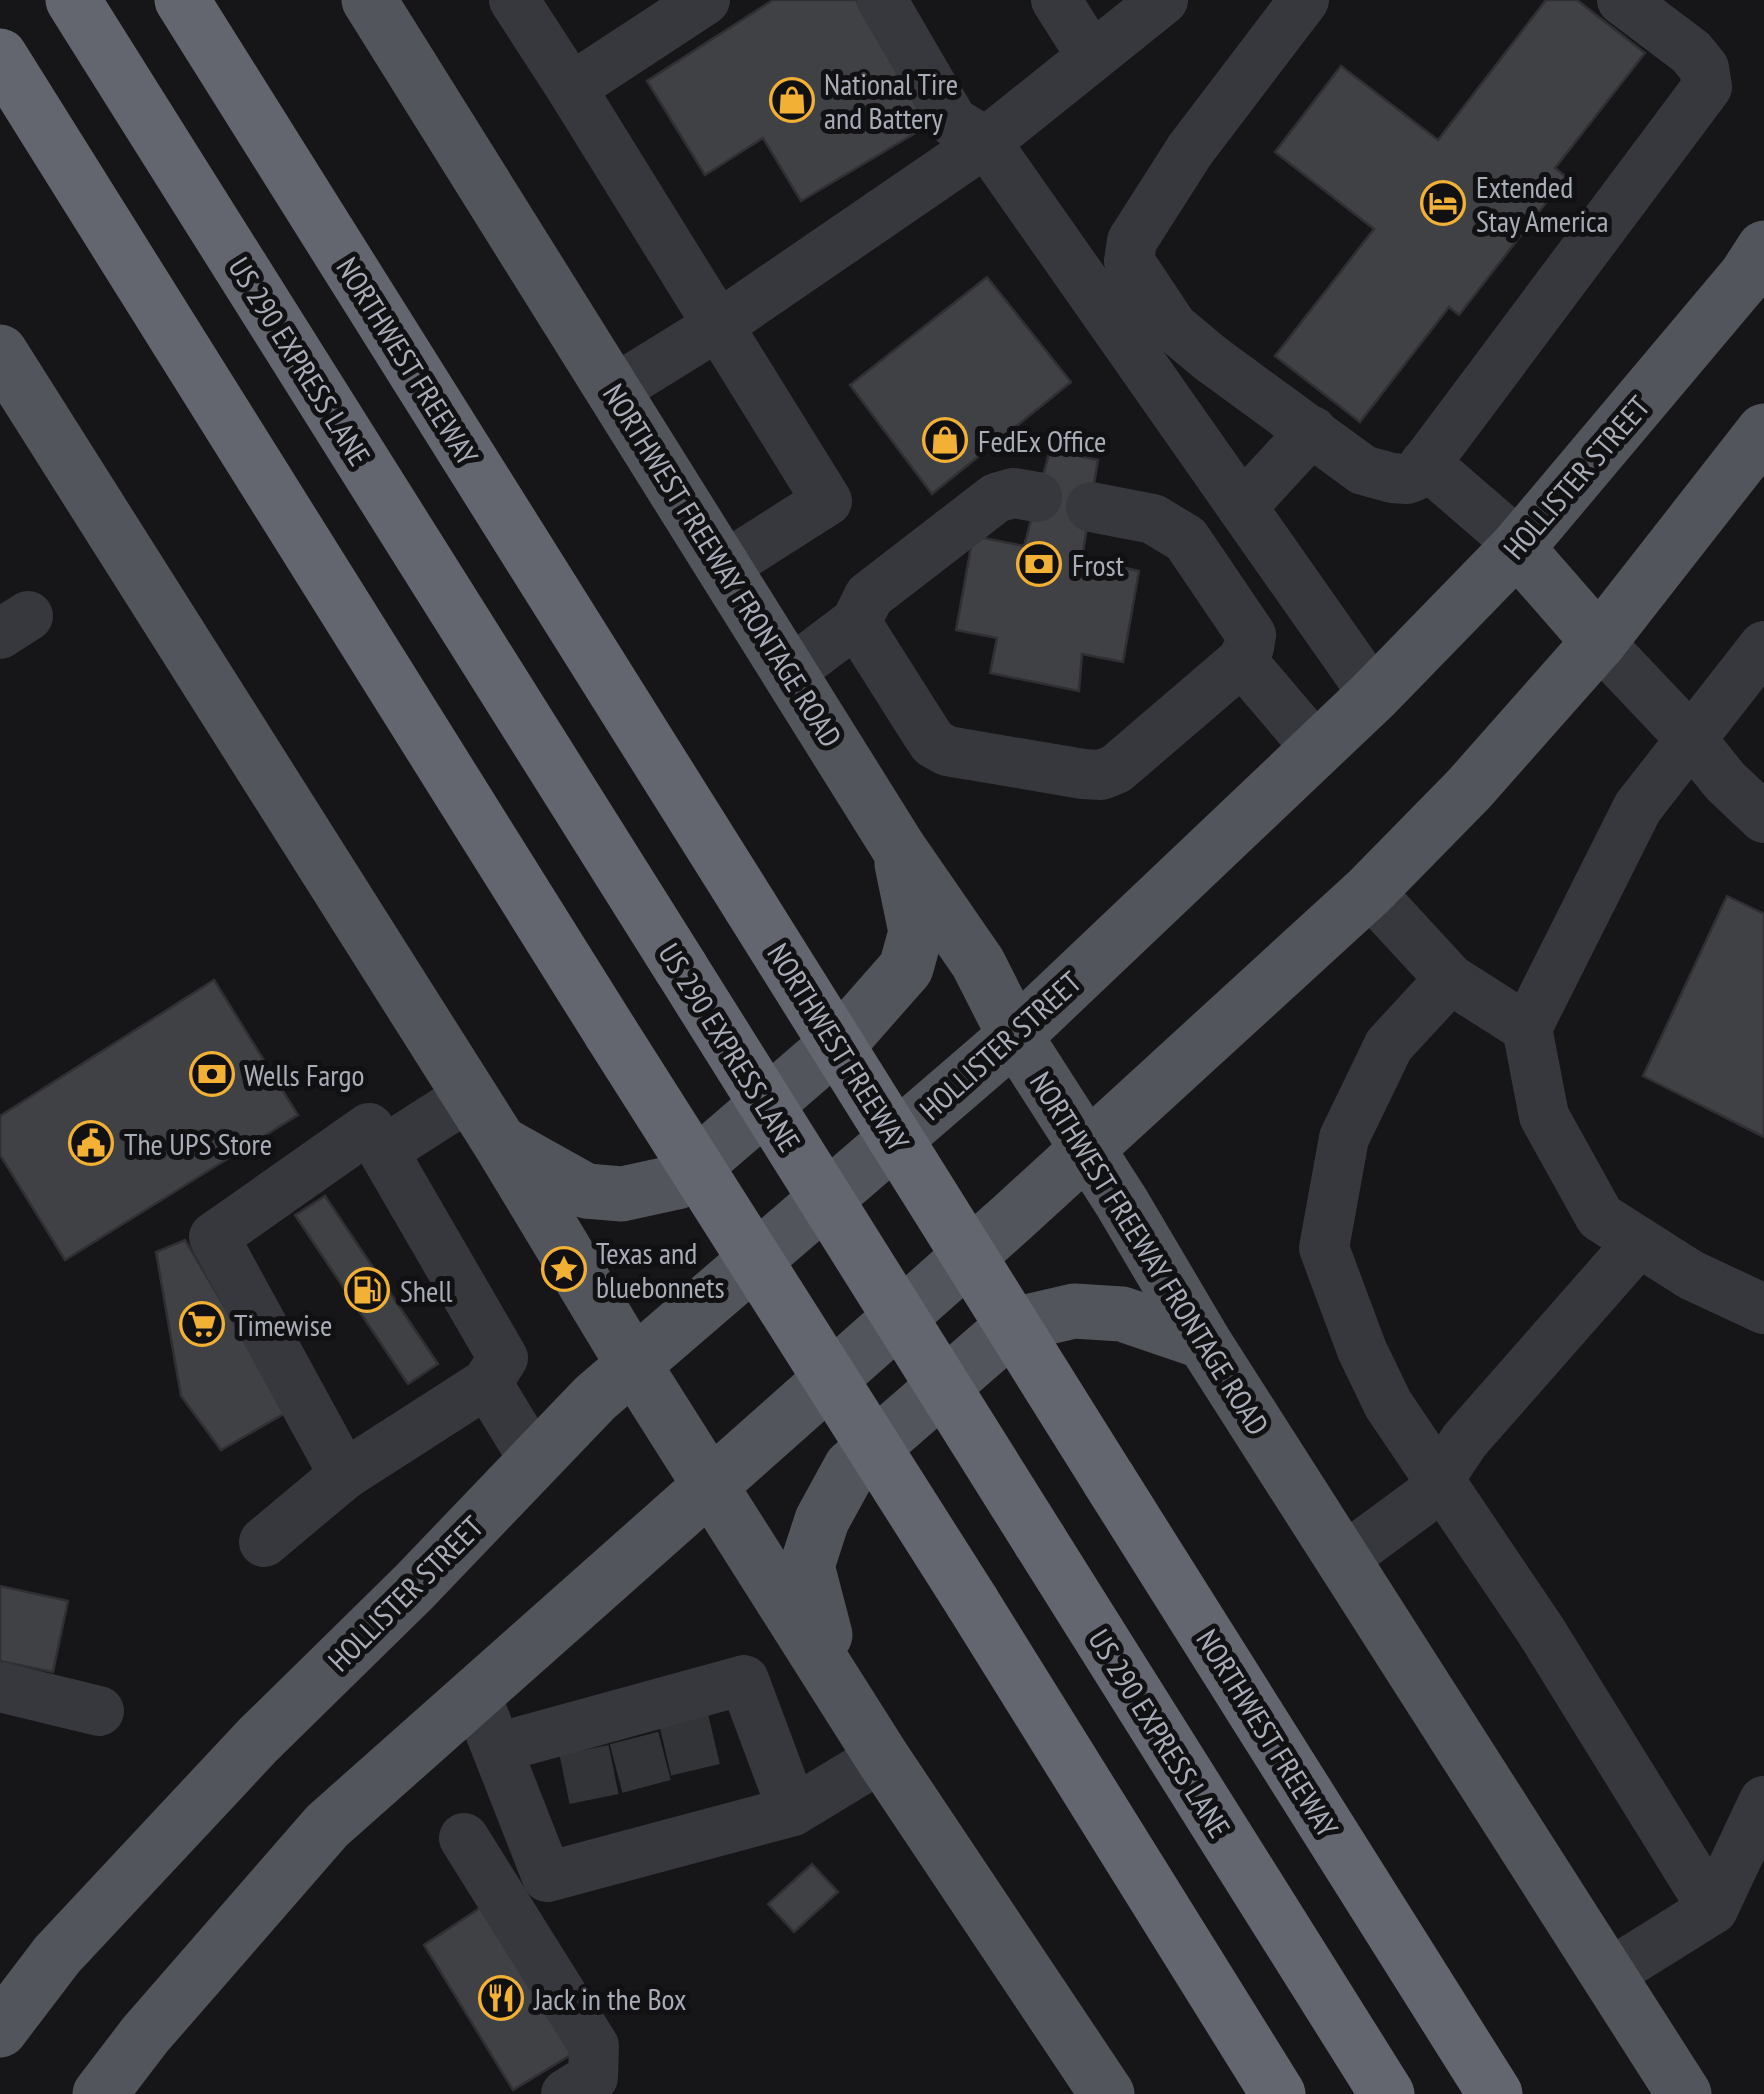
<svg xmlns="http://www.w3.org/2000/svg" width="1764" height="2094" font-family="'PT Sans Narrow',sans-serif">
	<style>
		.building { fill: #404145; stroke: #303034; stroke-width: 2.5 }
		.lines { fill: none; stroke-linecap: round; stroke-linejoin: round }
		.minor-tunnel { stroke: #333438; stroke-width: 50; stroke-dasharray: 50 25; stroke-linecap: butt }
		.minor { stroke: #37383d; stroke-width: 50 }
		.major { stroke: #53555c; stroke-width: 55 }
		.highway { stroke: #63666e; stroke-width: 55 }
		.highway-bridge { stroke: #63666e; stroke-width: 55 }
		.labels { text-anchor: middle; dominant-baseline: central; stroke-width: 10; stroke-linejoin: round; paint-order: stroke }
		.poi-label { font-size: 30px; fill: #a8adb8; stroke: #111113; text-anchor: start }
		.street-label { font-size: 30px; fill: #a8adb8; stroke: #111113 }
	</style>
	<rect width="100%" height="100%" fill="#161618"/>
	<g class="building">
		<polygon points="773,0 856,0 937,120 801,201 763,138 705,175 647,81"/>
		<polygon points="1546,0 1577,0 1645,53 1555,168 1566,177 1459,315 1449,307 1360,422 1275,356 1374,229 1275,152 1341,66 1438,140"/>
		<polygon points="987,277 1071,382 932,494 850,385"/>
		<polygon points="1050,450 1098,460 1082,558 1139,571 1123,662 1082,654 1079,691 990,673 997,638 956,630 973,536 1024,546"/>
		<polygon points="1727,896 1764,914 1764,1137 1643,1076"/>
		<polygon points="214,980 298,1115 65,1260 0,1155 0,1116"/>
		<polygon points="325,1196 438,1364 408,1384 295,1215"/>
		<polygon points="185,1240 287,1412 221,1450 181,1396 156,1252"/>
		<polygon points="0,1586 68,1601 53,1672 0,1661"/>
		<polygon points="812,1864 838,1892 794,1932 768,1904"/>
		<polygon points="489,1902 577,2051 513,2090 424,1945"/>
	</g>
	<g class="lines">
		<g class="minor-tunnel">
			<polyline points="684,1721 701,1793"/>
			<polyline points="634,1738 652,1807"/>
			<polyline points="584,1750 599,1823"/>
		</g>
		<g class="minor">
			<polyline points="514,0 571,88"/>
			<polyline points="705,0 571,88 827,501 725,566"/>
			<polyline points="882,0 953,122 986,142 1374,695"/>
			<polyline points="1056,0 1092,57"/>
			<polyline points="1304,0 1190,150 1132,241 1129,261 1173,327 1210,358 1363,470 1392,478 1407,479 1417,475 1707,87 1704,68 1691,52 1622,0"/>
			<polyline points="614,390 719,325 986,142 1163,0"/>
			<polyline points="1425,463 1520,545"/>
			<polyline points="1242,507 1312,431"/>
			<polyline points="856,622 925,731 933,743 947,751 1083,774 1101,775 1116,769 1242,661 1249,647 1251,635 1186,539 1153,519 1091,507"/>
			<polyline points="0,634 28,616"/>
			<polyline points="1599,642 1691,739 1725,781 1764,818"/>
			<polyline points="1764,646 1638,807 1527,1028 1544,1116 1600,1217 1691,1275 1764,1309"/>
			<polyline points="1242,661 1316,748"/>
			<polyline points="791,671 856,622 869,596 996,498 1013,493 1037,497"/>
			<polyline points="1369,891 1450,979 1527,1028"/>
			<polyline points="1450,979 1389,1045 1344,1138 1324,1248 1362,1350 1388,1404 1541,1631 1713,1909"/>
			<polyline points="487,1383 534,1460"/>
			<polyline points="344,1475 214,1237 369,1128 383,1151"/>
			<polyline points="264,1542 344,1475 487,1383 503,1358 383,1151 469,1096"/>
			<polyline points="1343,1559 1426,1498 1465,1440 1639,1242"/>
			<polyline points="0,1687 99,1711"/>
			<polyline points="476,1696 547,1877 793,1811 882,1757"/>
			<polyline points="497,1748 744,1680 793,1811"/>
			<polyline points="464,1838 594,2046 593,2077 566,2094"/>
			<polyline points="1609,1974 1713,1909 1764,1801"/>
		</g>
		<g class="major">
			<polyline points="369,0 898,847 978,963 1015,1036 1122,1203 1204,1342 1684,2094"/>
			<polyline points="0,352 500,1143 632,1362 882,1757 1107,2094"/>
			<polyline points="1517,548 1599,642"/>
			<polyline points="502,1144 586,1191 622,1194 677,1182 847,1035 906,968 916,932 902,864"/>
			<polyline points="825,1635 807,1566 822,1520 851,1467 1014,1325 1074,1311 1122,1314 1204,1342"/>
			<polyline points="0,2030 57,1955 258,1740 414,1587 595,1398 1015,1036 1374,695 1517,548 1746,276 1764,248"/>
			<polyline points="100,2094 145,2035 327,1826 1014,1216 1369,891 1469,789 1599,642 1764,431"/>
		</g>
		<g class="highway">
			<polyline points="73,0 681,968"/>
			<polyline points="182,0 750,906"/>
			<polyline points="0,56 611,1033"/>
			<polyline points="1109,1480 1495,2094"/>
			<polyline points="1040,1541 1387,2094"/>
			<polyline points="972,1602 1278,2094"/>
		</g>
		<g class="highway-bridge">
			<polyline points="750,906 1109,1480"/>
			<polyline points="681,968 1040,1541"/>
			<polyline points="611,1033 972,1602"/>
		</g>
	</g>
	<defs>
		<g id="shop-ring" transform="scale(2.25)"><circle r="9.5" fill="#111113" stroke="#f2b134" stroke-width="1.5"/><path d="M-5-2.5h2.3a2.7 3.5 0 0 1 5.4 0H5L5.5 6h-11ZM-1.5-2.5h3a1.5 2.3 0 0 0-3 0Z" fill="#f2b134"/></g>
		<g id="hotel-ring" transform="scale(2.25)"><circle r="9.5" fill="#111113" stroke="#f2b134" stroke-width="1.5"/><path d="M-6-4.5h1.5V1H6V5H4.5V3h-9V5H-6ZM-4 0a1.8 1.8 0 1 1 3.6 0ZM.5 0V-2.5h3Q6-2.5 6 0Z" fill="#f2b134"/></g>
		<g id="bank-ring" transform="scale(2.25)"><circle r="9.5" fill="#111113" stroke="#f2b134" stroke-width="1.5"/><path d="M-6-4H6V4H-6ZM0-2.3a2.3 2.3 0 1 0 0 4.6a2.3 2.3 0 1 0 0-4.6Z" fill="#f2b134"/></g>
		<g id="civic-ring" transform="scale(2.25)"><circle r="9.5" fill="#111113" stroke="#f2b134" stroke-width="1.5"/><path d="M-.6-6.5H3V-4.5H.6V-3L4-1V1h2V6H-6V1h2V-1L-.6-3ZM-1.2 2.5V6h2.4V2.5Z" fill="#f2b134"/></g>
		<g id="sight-ring" transform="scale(2.25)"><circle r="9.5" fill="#111113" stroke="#f2b134" stroke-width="1.5"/><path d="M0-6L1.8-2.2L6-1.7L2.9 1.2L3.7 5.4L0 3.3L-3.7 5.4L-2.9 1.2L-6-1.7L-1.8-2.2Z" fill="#f2b134"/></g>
		<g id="fuel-ring" transform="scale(2.25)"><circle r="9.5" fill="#111113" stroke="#f2b134" stroke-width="1.5"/><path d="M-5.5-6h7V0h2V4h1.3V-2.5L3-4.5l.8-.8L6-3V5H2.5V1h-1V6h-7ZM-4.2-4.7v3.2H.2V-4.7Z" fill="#f2b134"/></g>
		<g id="supermarket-ring" transform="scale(2.25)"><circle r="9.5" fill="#111113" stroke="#f2b134" stroke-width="1.5"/><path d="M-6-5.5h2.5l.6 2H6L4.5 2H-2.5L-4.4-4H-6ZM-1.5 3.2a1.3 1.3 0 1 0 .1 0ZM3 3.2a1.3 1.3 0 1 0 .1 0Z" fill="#f2b134"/></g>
		<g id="restaurant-ring" transform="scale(2.25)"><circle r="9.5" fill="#111113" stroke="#f2b134" stroke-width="1.5"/><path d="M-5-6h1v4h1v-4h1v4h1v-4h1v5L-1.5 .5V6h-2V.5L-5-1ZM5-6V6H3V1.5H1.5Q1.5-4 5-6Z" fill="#f2b134"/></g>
	</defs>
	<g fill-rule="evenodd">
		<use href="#shop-ring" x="792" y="100"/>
		<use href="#hotel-ring" x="1443" y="203"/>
		<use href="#shop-ring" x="945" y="440"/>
		<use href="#bank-ring" x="1039" y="564"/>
		<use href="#bank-ring" x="212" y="1074"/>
		<use href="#civic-ring" x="91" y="1143"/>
		<use href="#sight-ring" x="564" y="1269"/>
		<use href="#fuel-ring" x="367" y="1290"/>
		<use href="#supermarket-ring" x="202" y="1324"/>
		<use href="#restaurant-ring" x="501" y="1998"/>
	</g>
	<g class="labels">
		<g class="poi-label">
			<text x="824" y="83">National Tire<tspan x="824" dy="34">and Battery</tspan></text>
			<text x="1476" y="186">Extended<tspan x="1476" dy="34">Stay America</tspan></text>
			<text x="978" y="440">FedEx Office</text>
			<text x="1072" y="564">Frost</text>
			<text x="244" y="1074">Wells Fargo</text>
			<text x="124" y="1143">The UPS Store</text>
			<text x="596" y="1252">Texas and<tspan x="596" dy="34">bluebonnets</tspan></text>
			<text x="400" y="1290">Shell</text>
			<text x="234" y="1324">Timewise</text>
			<text x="534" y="1998">Jack in the Box</text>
		</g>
		<g class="street-label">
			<text transform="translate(300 361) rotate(58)">US 290 EXPRESS LANE</text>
			<text transform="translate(408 361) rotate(58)">NORTHWEST FREEWAY</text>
			<text transform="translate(1576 477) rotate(-49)">HOLLISTER STREET</text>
			<text transform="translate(723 565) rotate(58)">NORTHWEST FREEWAY FRONTAGE ROAD</text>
			<text transform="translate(1000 1045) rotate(-42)">HOLLISTER STREET</text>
			<text transform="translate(730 1047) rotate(58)">US 290 EXPRESS LANE</text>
			<text transform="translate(839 1047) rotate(58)">NORTHWEST FREEWAY</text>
			<text transform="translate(1150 1253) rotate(58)">NORTHWEST FREEWAY FRONTAGE ROAD</text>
			<text transform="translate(405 1593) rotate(-45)">HOLLISTER STREET</text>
			<text transform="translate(1160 1733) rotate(58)">US 290 EXPRESS LANE</text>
			<text transform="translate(1268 1733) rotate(58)">NORTHWEST FREEWAY</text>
		</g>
	</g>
</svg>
